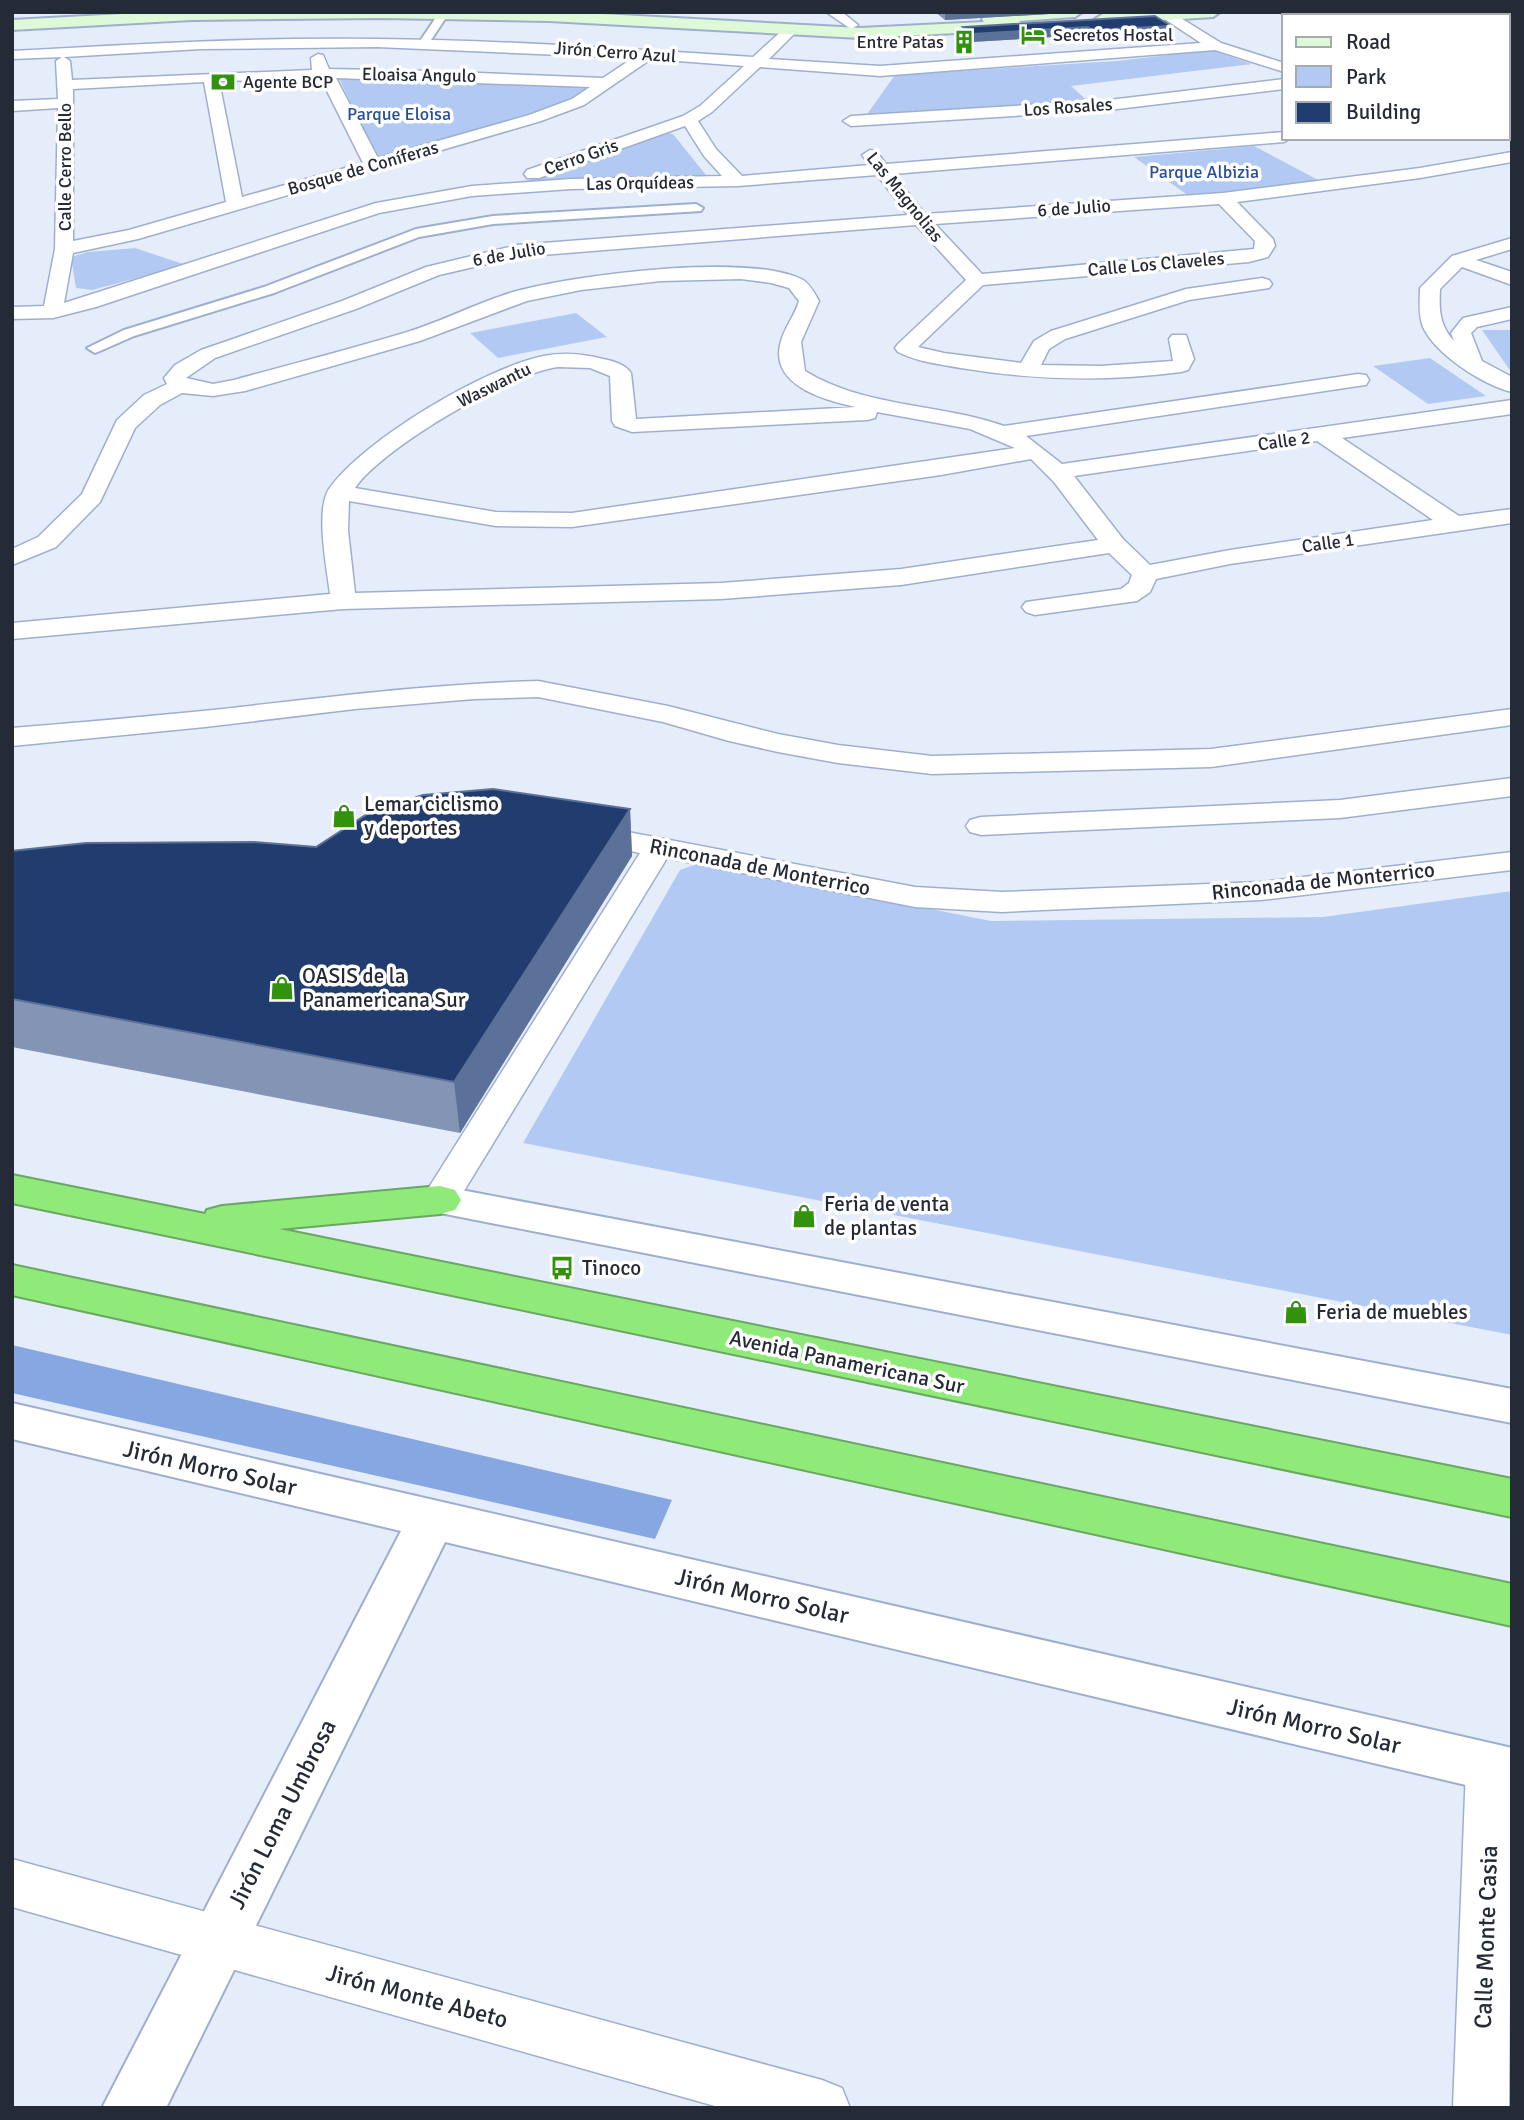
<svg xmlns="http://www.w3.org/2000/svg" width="1524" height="2120" font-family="Signika,sans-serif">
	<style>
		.green { fill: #b2caf3 }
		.forest { fill: #86a7e2 }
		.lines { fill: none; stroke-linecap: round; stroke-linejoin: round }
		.pedestrian-casing { stroke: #9eafce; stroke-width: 4 }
		.minor-casing { stroke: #9eafce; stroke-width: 3 }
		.tertiary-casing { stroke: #9eafce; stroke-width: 4 }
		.secondary-casing { stroke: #9eafce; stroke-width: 4 }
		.motorway-casing { stroke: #6aa762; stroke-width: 4 }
		.pedestrian { fill: #fff; fill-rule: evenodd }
		.minor { fill: #fff; fill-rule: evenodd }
		.tertiary { fill: #fff; fill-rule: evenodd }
		.secondary { fill: #def9d7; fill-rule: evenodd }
		.motorway { fill: #90ea79; fill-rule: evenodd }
		.wall { fill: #8494b4 }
		.shaded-wall { fill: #5c7199 }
		.building { fill: #213c6f; stroke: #5c7199; stroke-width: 2 }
		.labels { text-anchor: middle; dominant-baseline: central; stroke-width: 7; stroke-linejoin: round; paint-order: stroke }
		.far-poi-label { font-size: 18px; fill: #242a36; stroke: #fff; text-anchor: start }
		.far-street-label { font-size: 18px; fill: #242a36; stroke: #fff }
		.far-park-label { font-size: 18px; fill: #294f95; stroke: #fff }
		.poi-label { font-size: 21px; fill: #242a36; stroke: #fff; text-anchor: start }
		.street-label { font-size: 21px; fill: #242a36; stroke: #fff }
		.near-street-label { font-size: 24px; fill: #242a36; stroke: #fff }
	</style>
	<rect width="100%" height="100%" fill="#e6edfa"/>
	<g class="green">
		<polygon points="1294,12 1491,12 1474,16 1301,16"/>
		<polygon points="1211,50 1252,64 1071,86 1089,102 865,117 895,75 1117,61"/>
		<polygon points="338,76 594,85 571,102 378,162"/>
		<polygon points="668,133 673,134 706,175 523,182"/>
		<polygon points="1254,146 1324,183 1189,196 1134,157"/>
		<polygon points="135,248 186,265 92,290 76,288 71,257 88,252"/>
		<polygon points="576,313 607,337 498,358 470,333"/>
		<polygon points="1482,330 1512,330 1512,369 1509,369"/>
		<polygon points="1430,358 1486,396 1428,404 1373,366"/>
		<polygon points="699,863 991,921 1323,917 1512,891 1512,1335 523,1143 680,870"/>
	</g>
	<polygon class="forest" points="12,1345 672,1500 655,1539 12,1393"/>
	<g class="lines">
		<g class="pedestrian-casing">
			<g id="pedestrian">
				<polygon points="439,13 449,13 427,46 419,46 418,44"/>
				<polygon points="696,204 703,208 701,211 493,224 419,237 274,293 134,336 100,351 95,353 87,348 124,330 264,287 416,229 493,216"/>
			</g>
		</g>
		<g class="minor-casing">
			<g id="minor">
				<polygon points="826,12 842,12 858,25 851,29"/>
				<path d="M1154,12H1171L1221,43L1284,63V72L1215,50L880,76L760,67L712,112L698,121L716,149L742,176L869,165L862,155L870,150L876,151L886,164L1284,132V138H1291L1284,142L893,174L925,214L1223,193L1420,168L1512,152V162L1420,178L1237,202L1273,239L1275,246L1268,257L1249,262L983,285L918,347L944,353L1021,363L1034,341L1051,331L1186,289L1262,278L1269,280L1272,284L1269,288L1189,300L1065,339L1049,349L1041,365L1101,366L1173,361L1169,339L1172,335H1186L1194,359L1188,370L1181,372C1106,382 1034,380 961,368C939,364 918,362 898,352L895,348L898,344L966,280L916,225L517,257L439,275L356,309L215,358L186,378L213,384L234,380C291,364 348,350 404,333C441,322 476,303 513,292C573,275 749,252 803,280C810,284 815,294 819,301L801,342L805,371C865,408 939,403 1004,426L1358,374L1366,375L1369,380L1366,385L1358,386L1026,436L1062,464L1512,400V414L1342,438L1459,516L1512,509V523L1230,564L1156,579L1150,592L1137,601L1035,615L1026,612L1022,607L1026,602L1121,589L1129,583L1132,575L1109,553L901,585L721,599L343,609L12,639V623L330,594C327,569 315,510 329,489C363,440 486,367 544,356C564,352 583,354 603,359C613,361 625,364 631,373L636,419L856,407C824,400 768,385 781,341C785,327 795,315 799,301L789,288L771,283L741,279L661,281L581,290L527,301L420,341L245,391L213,396L182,393L160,405L135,428L100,502L56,547L12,565V549L38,537L82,494L117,420L144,395L167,384L164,378L175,365L201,350L342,301L426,267L517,245L908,215L877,175L738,186L571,189L472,196L379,213L96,307L53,318L12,319V307L44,306L55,249L58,108L12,111V101L58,99L56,61L62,57L12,59V51C134,44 256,37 377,39C503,40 628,49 753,57L786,27L791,26L798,30L769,59L880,66L1201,43ZM377,47L633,58L603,78L430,71L329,69L323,55L318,54L311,58L312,70L72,80L70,61L64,57L201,49ZM651,59L744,66L700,106L683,116L527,170L524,174L527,178H539L685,126L704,156L722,176L571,179L472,186L376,203L64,303L73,253L138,239L541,121L584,105ZM336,78L590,87L572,99L529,115L378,158ZM321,79L363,163L242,197L219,81ZM204,82L226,202L129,230L73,241V89ZM1219,204L1255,241L1254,249L982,274L935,224ZM558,367L590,368L610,376L612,421L615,426L632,432L867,420L875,418L877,412L970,429L1015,448L572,513L496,512L355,488C382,448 510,373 558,367ZM1317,441L1433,520L1230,550L1150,565L1123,539L1074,476ZM1031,459L1054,482L1098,540L901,569L721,583L355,593L348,531L349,501L496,526L572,527L941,475Z"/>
				<polygon points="1280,12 1298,12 1301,16 1284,16"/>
				<polygon points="1487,12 1511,12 1506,16 1482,16"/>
				<polygon points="1508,77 1512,78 1512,88 1508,87"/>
				<polygon points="1284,79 1284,89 1109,110 851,126 843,121 851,116 1109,100"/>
				<path d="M1512,238V249L1476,260L1512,272V285L1462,267L1440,289C1439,309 1439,325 1454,341L1451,333L1463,318L1512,307V319L1477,327L1471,333L1482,361L1512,377V392C1483,385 1435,354 1423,327C1418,315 1420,300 1420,288L1452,256Z"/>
				<path d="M538,681L668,706L778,734L838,745L932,756L1211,749L1512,709V725L1211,767L932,774L838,763L778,752L729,741L663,722L538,697L474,699L355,709L205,727L12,746V728C76,723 140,717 203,711C315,699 426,684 538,681Z"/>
				<polygon points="1512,778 1512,796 1340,818 981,835 970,832 966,826 970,820 981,817 1340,800"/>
				<polygon points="586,824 915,887 1002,892 1261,882 1512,852 1512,870 1261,900 1002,912 915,907 667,858 453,1209 440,1213 427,1209 421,1200 640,853 575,839 571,833 575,827"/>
				<polygon points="1491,1745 1508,1752 1512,1759 1509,2108 1453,2108 1466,1767 1474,1752"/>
				<polygon points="12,1859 822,2080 842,2088 850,2108 722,2108 12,1907"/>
			</g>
		</g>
		<g class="tertiary-casing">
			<g id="tertiary">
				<polygon points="440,1186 1512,1389 1512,1423 425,1210 419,1200 425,1190"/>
				<polygon points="12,1403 1512,1748 1512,1796 445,1542 166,2108 102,2108 401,1531 12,1439"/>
			</g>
		</g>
		<g class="secondary-casing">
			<g id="secondary">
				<polygon points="159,12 565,12 860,28 984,22 982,19 985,16 1016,12 1082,12 1075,17 1019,21 1023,25 1015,30 860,38 549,21 381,18 192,20 12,30 12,20"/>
				<polygon points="1137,12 1220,12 1213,17 1103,24 1095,19 1103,14"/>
			</g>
		</g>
		<g class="motorway-casing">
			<g id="motorway">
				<polygon points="12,1175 205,1214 207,1210 222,1206 440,1186 455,1190 461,1200 455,1210 440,1214 279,1229 1512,1479 1512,1517 12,1203"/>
				<polygon points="12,1265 1512,1584 1512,1626 12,1295"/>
			</g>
		</g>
		<use href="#pedestrian" class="pedestrian"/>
		<use href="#minor" class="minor"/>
		<use href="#tertiary" class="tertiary"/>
		<use href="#secondary" class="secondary"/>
		<use href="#motorway" class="motorway"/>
	</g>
	<g class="wall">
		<polygon points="935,12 1083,12 945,20"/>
		<polygon points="1155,16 1170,33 1092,38 1087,35 971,42 962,35 963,27"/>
		<polygon points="630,809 632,856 460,1133 12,1047 12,851 316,847"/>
	</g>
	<g class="shaded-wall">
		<polygon points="955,12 1083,12 945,20 945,13"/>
		<polygon points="1171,26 1170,33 1092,38 1092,30"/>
		<polygon points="1088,27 1087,35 971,42 972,34"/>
		<polygon points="630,809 632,856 460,1133 454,1082"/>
	</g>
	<g class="building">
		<polygon points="1155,16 1171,26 1092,30 1088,27 972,34 963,27"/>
		<polygon points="493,789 630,809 454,1082 12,999 12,851 86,843 254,842 316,847 372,811 423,795"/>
	</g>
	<defs>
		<g id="hotel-bare" transform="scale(1.89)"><path d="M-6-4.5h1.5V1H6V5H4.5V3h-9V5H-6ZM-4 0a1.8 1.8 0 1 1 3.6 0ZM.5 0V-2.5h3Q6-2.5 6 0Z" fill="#33920d" stroke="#fff" stroke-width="2.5" paint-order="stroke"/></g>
		<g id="building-bare" transform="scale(1.89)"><path d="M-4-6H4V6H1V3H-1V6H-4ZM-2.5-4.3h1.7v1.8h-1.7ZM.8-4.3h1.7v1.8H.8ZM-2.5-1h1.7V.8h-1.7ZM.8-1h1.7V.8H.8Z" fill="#33920d" stroke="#fff" stroke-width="2.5" paint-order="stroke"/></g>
		<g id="bank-bare" transform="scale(1.89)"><path d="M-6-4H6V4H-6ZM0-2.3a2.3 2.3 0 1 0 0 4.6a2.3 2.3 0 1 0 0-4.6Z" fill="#33920d" stroke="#fff" stroke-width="2.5" paint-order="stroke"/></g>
		<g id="shop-bare" transform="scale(1.89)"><path d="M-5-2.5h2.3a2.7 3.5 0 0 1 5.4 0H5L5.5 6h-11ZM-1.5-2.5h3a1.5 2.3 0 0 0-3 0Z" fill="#33920d" stroke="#fff" stroke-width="2.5" paint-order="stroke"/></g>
		<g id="bus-bare" transform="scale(1.89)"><path d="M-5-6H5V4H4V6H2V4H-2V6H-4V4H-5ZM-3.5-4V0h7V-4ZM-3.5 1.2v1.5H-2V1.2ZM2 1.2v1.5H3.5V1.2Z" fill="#33920d" stroke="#fff" stroke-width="2.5" paint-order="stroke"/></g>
	</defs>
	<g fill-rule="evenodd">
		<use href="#hotel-bare" x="1033" y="35"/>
		<use href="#building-bare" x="964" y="42"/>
		<use href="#bank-bare" x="223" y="82"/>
		<use href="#shop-bare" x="344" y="816"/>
		<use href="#shop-bare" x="282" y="988"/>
		<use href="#shop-bare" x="804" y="1216"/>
		<use href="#bus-bare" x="562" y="1268"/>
		<use href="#shop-bare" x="1296" y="1312"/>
	</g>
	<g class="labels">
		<g class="far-poi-label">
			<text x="1053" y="35">Secretos Hostal</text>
			<text x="944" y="42" text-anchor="end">Entre Patas</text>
			<text x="243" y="82">Agente BCP</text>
		</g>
		<g class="far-street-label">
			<text transform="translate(615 52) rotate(4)">Jirón Cerro Azul</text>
			<text transform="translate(419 75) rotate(1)">Eloaisa Angulo</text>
			<text transform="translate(1068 107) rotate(-4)">Los Rosales</text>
			<text transform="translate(581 157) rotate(-19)">Cerro Gris</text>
			<text transform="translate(65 167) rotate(-90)">Calle Cerro Bello</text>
			<text transform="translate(363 168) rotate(-16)">Bosque de Coníferas</text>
			<text transform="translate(640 183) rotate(-1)">Las Orquídeas</text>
			<text transform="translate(905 197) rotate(51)">Las Magnolias</text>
			<text transform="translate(1074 208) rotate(-4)">6 de Julio</text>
			<text transform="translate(509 254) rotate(-10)">6 de Julio</text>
			<text transform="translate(1156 264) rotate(-5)">Calle Los Claveles</text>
			<text transform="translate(494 385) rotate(-26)">Waswantu</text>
			<text transform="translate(1284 441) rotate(-8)">Calle 2</text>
			<text transform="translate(1328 543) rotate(-8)">Calle 1</text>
		</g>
		<g class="far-park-label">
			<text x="399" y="114">Parque Eloisa</text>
			<text x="1204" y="172">Parque Albizia</text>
		</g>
		<g class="poi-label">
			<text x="364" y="804">Lemar ciclismo<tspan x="364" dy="24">y deportes</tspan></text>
			<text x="302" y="976">OASIS de la<tspan x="302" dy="24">Panamericana Sur</tspan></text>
			<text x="824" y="1204">Feria de venta<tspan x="824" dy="24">de plantas</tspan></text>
			<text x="582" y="1268">Tinoco</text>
			<text x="1316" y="1312">Feria de muebles</text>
		</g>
		<g class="street-label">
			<text transform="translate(760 867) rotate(11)">Rinconada de Monterrico</text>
			<text transform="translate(1323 881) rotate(-6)">Rinconada de Monterrico</text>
			<text transform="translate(847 1362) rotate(12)">Avenida Panamericana Sur</text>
		</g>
		<g class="near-street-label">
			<text transform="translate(210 1468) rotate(13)">Jirón Morro Solar</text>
			<text transform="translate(762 1596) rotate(13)">Jirón Morro Solar</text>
			<text transform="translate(1314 1726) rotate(13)">Jirón Morro Solar</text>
			<text transform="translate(282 1814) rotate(-63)">Jirón Loma Umbrosa</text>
			<text transform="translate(1486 1937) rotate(-88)">Calle Monte Casia</text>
			<text transform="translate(417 1996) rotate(15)">Jirón Monte Abeto</text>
		</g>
	</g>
	<rect width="1524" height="2120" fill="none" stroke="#242a36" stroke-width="28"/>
	<rect x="1282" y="14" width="228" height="126" fill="#ffffff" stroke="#a7aaaf" stroke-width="2"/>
	<rect x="1296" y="37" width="35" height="10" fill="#def9d7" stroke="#a7aaaf" stroke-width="2"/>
	<text x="1346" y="49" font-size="21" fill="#242a36">Road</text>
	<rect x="1296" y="66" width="35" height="21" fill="#b2caf3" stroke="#a7aaaf" stroke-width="2"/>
	<text x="1346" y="84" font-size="21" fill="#242a36">Park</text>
	<rect x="1296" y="102" width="35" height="21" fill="#213c6f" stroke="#a7aaaf" stroke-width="2"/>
	<text x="1346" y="119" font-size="21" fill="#242a36">Building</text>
</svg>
